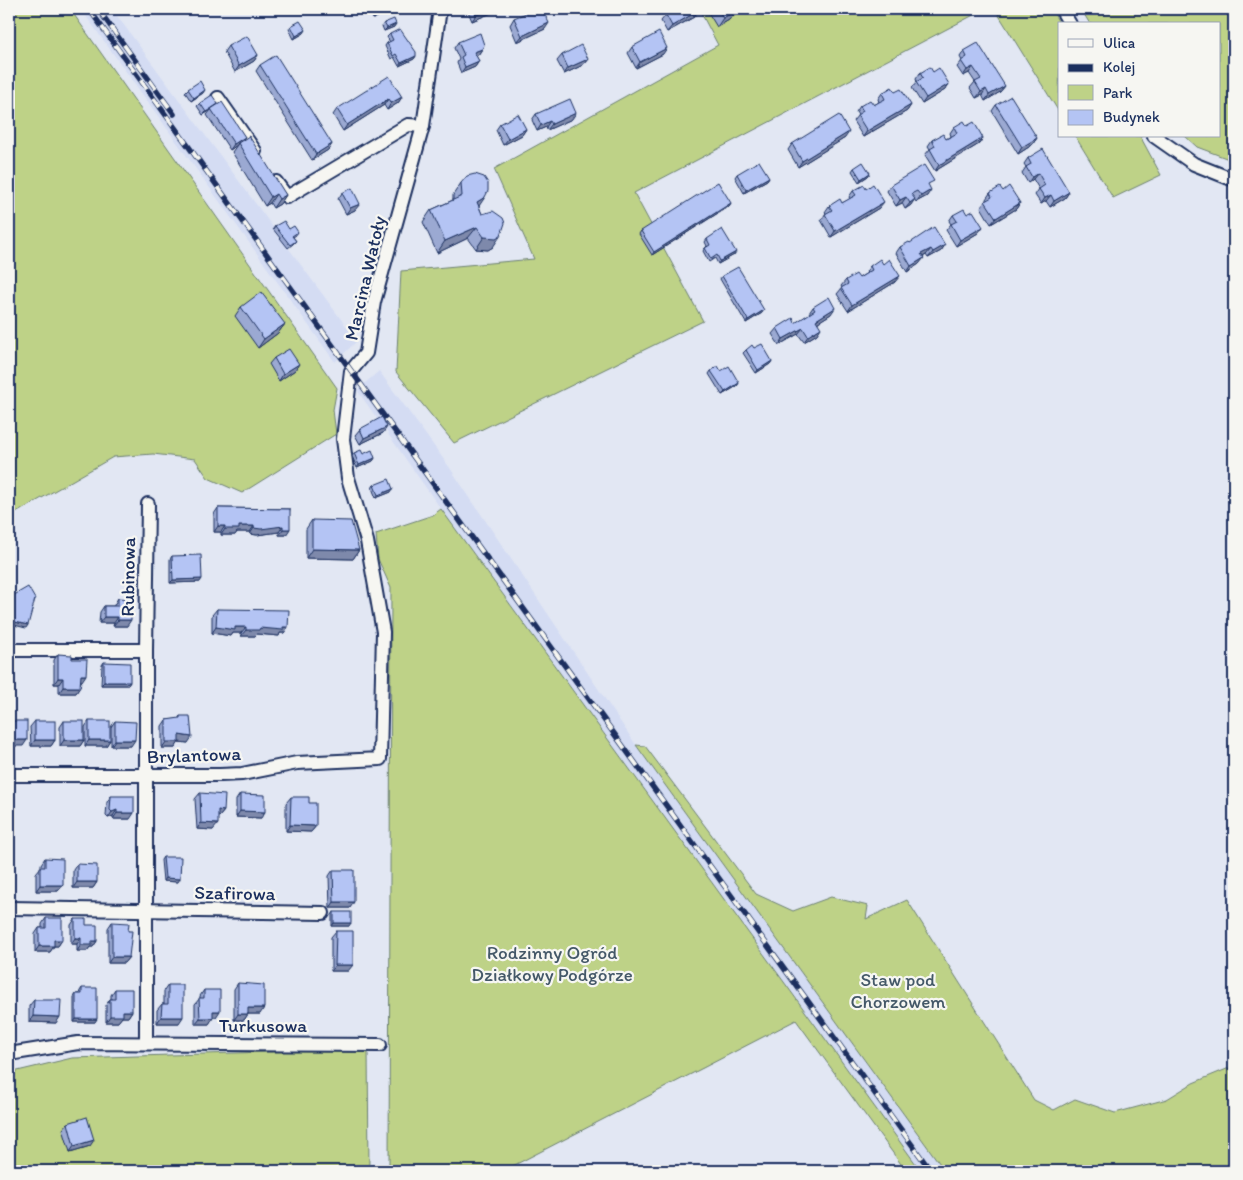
<svg xmlns="http://www.w3.org/2000/svg" width="1243" height="1180" font-family="Itim,sans-serif">
	<style>
		.built { fill: #d4dcf3 }
		.green { fill: #bed287; stroke: #6c8072 }
		.lines { fill: none; stroke-linecap: round; stroke-linejoin: round }
		.minor-casing { stroke: #1b2f5e; stroke-width: 16 }
		.minor { stroke: #f6f6f2; stroke-width: 12 }
		.rail-casing { stroke: #1b2f5e; stroke-width: 5.5 }
		.rail { stroke: #f6f6f2; stroke-width: 4; stroke-dasharray: 11; stroke-linecap: butt }
		.wall { fill: #9ba9d2; stroke: #1b2f5e }
		.shaded-wall { fill: #7e89ab; stroke: #1b2f5e }
		.building { fill: #b4c4f4; stroke: #1b2f5e }
		.labels { text-anchor: middle; dominant-baseline: central; stroke-width: 4.5; stroke-linejoin: round; paint-order: stroke }
		.street-label { font-size: 19px; fill: #1b2f5e; stroke: #f6f6f2 }
		.park-label { font-size: 19px; fill: #445868; stroke: #f6f6f2 }
	</style>
	<rect width="100%" height="100%" fill="#e2e7f3"/>
	<filter id="ink" filterUnits="userSpaceOnUse"><feTurbulence type="fractalNoise" baseFrequency=".02" numOctaves="2"/><feDisplacementMap in="SourceGraphic" scale="10" xChannelSelector="R" yChannelSelector="G"/><feConvolveMatrix kernelMatrix="1 2 1 2 8 2 1 2 1" color-interpolation-filters="sRGB"/></filter>
	<g filter="url(#ink)">
		<g class="built">
			<polygon points="81,9 112,9 357,341 335,362"/>
			<polygon points="379,371 450,468 636,745 945,1171 921,1171 441,509 357,390"/>
		</g>
		<g class="green">
			<polygon points="9,9 70,9 337,388 333,410 336,434 242,493 208,478 195,459 153,454 113,457 9,517"/>
			<polygon points="699,9 750,9 752,12 758,9 985,9 634,193 703,321 454,443 396,372 401,271 534,259 494,169 718,45"/>
			<polygon points="995,9 1051,9 1060,24 1059,112"/>
			<polygon points="1081,9 1234,9 1234,161 1197,147 1185,136 1219,136 1219,24 1090,24"/>
			<polygon points="1075,136 1140,136 1161,175 1113,198"/>
			<polygon points="441,509 921,1171 906,1171 796,1020 503,1171 389,1171 391,588 378,559 376,534 433,515"/>
			<polygon points="636,745 645,746 756,894 793,911 831,897 868,906 866,919 907,900 1034,1100 1054,1110 1075,1099 1115,1113 1167,1099 1193,1083 1234,1066 1234,1171 945,1171"/>
			<polygon points="368,1049 369,1171 9,1171 9,1073 72,1058"/>
		</g>
		<g class="lines">
			<g class="minor-casing">
				<g id="minor">
					<polyline points="1061,9 1070,24"/>
					<polyline points="218,98 255,151"/>
					<polyline points="1154,136 1194,164 1234,180"/>
					<polyline points="276,182 287,197 408,125 423,126"/>
					<polyline points="9,650 146,650"/>
					<polyline points="9,775 220,775 242,774 297,763 380,759 383,632 367,541 348,478 343,439 351,371 366,353 374,302 423,126 440,9"/>
					<polyline points="9,908 323,913"/>
					<polyline points="146,1043 146,650 148,504"/>
					<polyline points="9,1054 78,1043 380,1045"/>
				</g>
			</g>
			<use href="#minor" class="minor"/>
			<g class="rail-casing">
				<g id="rail">
					<polyline points="89,9 931,1171"/>
					<polyline points="98,9 174,114"/>
				</g>
			</g>
			<use href="#rail" class="rail"/>
		</g>
		<g class="wall">
			<polygon points="368,9 394,9 373,19"/>
			<polygon points="467,9 501,9 472,21"/>
			<polygon points="671,9 697,9 694,17 667,32 661,21 666,15 669,13 669,12"/>
			<polygon points="706,9 743,9 733,15 729,20 717,27"/>
			<polygon points="514,18 545,29 517,42 510,25"/>
			<polygon points="384,23 394,27 384,31 382,26"/>
			<polygon points="291,26 304,33 294,39 289,29"/>
			<polygon points="390,34 416,56 414,59 399,66 394,57 391,59 385,46 387,43 390,42 387,37"/>
			<polygon points="458,42 482,49 478,55 476,56 479,61 475,67 461,73 457,63 459,59 454,48"/>
			<polygon points="228,46 258,55 254,61 235,72 224,52"/>
			<polygon points="632,47 663,54 636,68 628,53"/>
			<polygon points="964,51 1005,86 1000,92 985,101 982,95 976,98 970,88 975,82 969,73 963,76 957,67 962,61 960,57"/>
			<polygon points="562,55 588,59 583,65 564,74 557,61"/>
			<polygon points="260,65 332,144 328,150 312,160 256,71"/>
			<polygon points="933,72 949,84 945,90 922,104 912,88 917,82 916,79 920,73"/>
			<polygon points="188,89 203,93 191,101 185,92"/>
			<polygon points="895,92 911,105 907,111 863,137 853,121 858,115 856,112 860,106 874,105 879,102 878,99 882,93"/>
			<polygon points="402,97 398,103 387,110 384,105 343,131 333,115 337,109"/>
			<polygon points="200,103 216,106 245,137 242,140 286,195 280,204 273,208 270,203 265,206 232,152 237,145 230,150 207,115 211,110 203,115 197,106"/>
			<polygon points="996,105 1037,138 1032,145 1018,154 992,111"/>
			<polygon points="536,114 572,119 547,130 546,127 537,131 532,120"/>
			<polygon points="500,124 526,129 522,135 503,145 496,130"/>
			<polygon points="967,126 983,138 979,144 935,171 925,155 930,149 928,146 932,140 946,139 951,136 950,133 954,127"/>
			<polygon points="845,138 798,167 788,150 792,144"/>
			<polygon points="1028,158 1069,192 1065,198 1050,207 1046,201 1041,204 1035,195 1039,189 1033,179 1028,183 1022,173 1026,167 1024,164"/>
			<polygon points="854,168 870,173 868,176 859,182 852,171"/>
			<polygon points="737,174 769,177 767,180 744,193 735,177"/>
			<polygon points="461,183 479,206 493,247 488,250 476,249 468,238 437,253 423,222 431,210 453,200 453,195"/>
			<polygon points="891,185 929,187 927,196 916,202 913,197 911,205 905,209 902,203 896,206 887,191"/>
			<polygon points="853,191 879,208 831,237 821,220 826,213 825,212 829,206 842,203 850,199 849,197"/>
			<polygon points="1003,191 1020,203 1016,209 991,224 981,207 986,200 986,199 990,193"/>
			<polygon points="342,193 355,210 346,214 338,199"/>
			<polygon points="731,203 729,206 652,255 639,234 641,231"/>
			<polygon points="967,214 978,233 956,246 946,230 951,224 949,221 953,215"/>
			<polygon points="275,226 289,229 298,232 296,235 293,237 296,241 293,244 288,248 273,229"/>
			<polygon points="707,239 734,255 718,264 715,258 709,262 703,251 705,248 707,246 705,242"/>
			<polygon points="910,243 945,245 941,251 928,258 926,255 923,257 919,264 907,272 896,253 900,247"/>
			<polygon points="870,266 895,282 848,311 837,294 842,288 841,286 846,280 859,278 867,273 866,272"/>
			<polygon points="722,276 762,313 746,323 720,279"/>
			<polygon points="241,307 285,324 278,333 258,348 235,316"/>
			<polygon points="813,307 831,314 818,322 817,334 804,342 798,334 779,345 772,334 777,328 795,323 810,314 809,313"/>
			<polygon points="746,350 772,361 770,364 756,373 743,353"/>
			<polygon points="274,358 295,370 279,381 269,364"/>
			<polygon points="711,371 739,383 737,386 722,395 709,374"/>
			<polygon points="360,429 383,433 360,444 355,435"/>
			<polygon points="354,453 375,458 373,461 357,468 352,456"/>
			<polygon points="374,485 391,492 376,498 372,488"/>
			<polygon points="218,508 290,509 286,535 279,535 279,532 257,535 250,534 250,532 237,532 235,535 221,535 221,532 214,532 214,514"/>
			<polygon points="312,520 359,550 353,559 306,558 306,529"/>
			<polygon points="172,556 200,582 170,583 170,559"/>
			<polygon points="118,598 127,626 113,626 114,623 99,623 100,612 104,606 114,606 114,605"/>
			<polygon points="217,609 288,627 284,633 280,633 279,636 257,634 255,636 241,636 241,633 233,633 231,636 212,633 212,615"/>
			<polygon points="58,654 72,659 82,681 81,681 80,687 76,693 59,693 59,684 54,684 54,660"/>
			<polygon points="104,662 130,682 128,685 101,685 102,665"/>
			<polygon points="180,716 188,743 179,742 175,748 162,748 162,726 166,720 178,719"/>
			<polygon points="35,721 55,740 51,746 31,746 30,727"/>
			<polygon points="64,721 84,740 80,746 60,746 60,727"/>
			<polygon points="89,721 110,740 106,746 85,746 85,727"/>
			<polygon points="115,721 131,746 111,746 111,727"/>
			<polygon points="200,793 224,811 219,817 218,816 213,830 197,829 195,799"/>
			<polygon points="240,794 261,818 236,817 236,800"/>
			<polygon points="111,796 130,819 113,819 113,816 108,818 106,816 107,802"/>
			<polygon points="291,797 316,826 311,832 286,831 286,803"/>
			<polygon points="163,857 178,882 163,881 161,860"/>
			<polygon points="45,858 63,885 58,891 36,891 36,873 41,867 41,864"/>
			<polygon points="77,864 97,882 93,888 73,888 73,870"/>
			<polygon points="333,870 350,908 330,908 329,876"/>
			<polygon points="334,912 349,926 332,926 332,915"/>
			<polygon points="46,918 62,940 58,946 54,946 50,952 35,952 35,934 39,928 42,928 42,924"/>
			<polygon points="75,919 86,925 97,941 93,947 90,947 87,951 77,951 77,944 71,944 71,925"/>
			<polygon points="112,922 129,957 124,963 108,963 108,928"/>
			<polygon points="336,931 348,971 331,971 331,937"/>
			<polygon points="238,983 260,1014 248,1014 244,1020 234,1020 234,989"/>
			<polygon points="168,985 179,1023 157,1023 157,1010 162,1004 164,1004 164,991"/>
			<polygon points="82,988 95,1022 74,1022 74,997 76,994 79,994 80,991"/>
			<polygon points="115,989 132,1011 128,1017 122,1017 118,1022 106,1022 106,1005 110,999 111,999 111,995"/>
			<polygon points="204,990 216,1017 213,1017 209,1024 195,1024 195,1004 200,998 200,996"/>
			<polygon points="34,1000 56,1023 29,1022 29,1006"/>
			<polygon points="68,1123 90,1146 70,1152 63,1129"/>
		</g>
		<g class="shaded-wall">
			<polygon points="386,9 394,9 373,19 378,13"/>
			<polygon points="491,9 501,9 472,21 476,15"/>
			<polygon points="736,9 743,9 733,15 729,20 717,27 723,18 734,12"/>
			<polygon points="698,11 694,17 667,32 672,26"/>
			<polygon points="549,23 545,29 517,42 522,36"/>
			<polygon points="396,24 394,27 384,31 387,28"/>
			<polygon points="306,30 304,33 294,39 296,36"/>
			<polygon points="667,48 663,54 636,68 640,62"/>
			<polygon points="482,49 478,55 470,58 474,52"/>
			<polygon points="258,55 254,61 235,72 239,66"/>
			<polygon points="416,56 414,59 399,66 401,63"/>
			<polygon points="588,59 583,65 564,74 568,68"/>
			<polygon points="479,61 475,67 461,73 465,67"/>
			<polygon points="973,67 969,73 963,76 967,70"/>
			<polygon points="949,84 945,90 922,104 926,98"/>
			<polygon points="1005,86 1000,92 985,101 989,95"/>
			<polygon points="986,89 982,95 976,98 981,92"/>
			<polygon points="205,90 203,93 191,101 194,98"/>
			<polygon points="402,97 398,103 387,110 391,103"/>
			<polygon points="388,99 384,105 343,131 347,125"/>
			<polygon points="218,104 216,107 203,115 206,112"/>
			<polygon points="911,105 907,111 863,137 867,131"/>
			<polygon points="576,113 572,119 547,130 552,124"/>
			<polygon points="550,121 546,127 537,131 541,125"/>
			<polygon points="526,129 522,135 503,145 508,139"/>
			<polygon points="849,132 845,138 798,167 802,161"/>
			<polygon points="245,137 240,143 238,143 237,145 230,150 234,144"/>
			<polygon points="983,138 979,144 935,171 939,165"/>
			<polygon points="1037,138 1032,145 1018,154 1022,147"/>
			<polygon points="332,144 328,150 312,160 316,154"/>
			<polygon points="870,173 868,176 859,182 861,179"/>
			<polygon points="1038,173 1033,179 1028,183 1032,177"/>
			<polygon points="769,177 767,180 744,193 746,190"/>
			<polygon points="931,190 927,196 916,202 921,196"/>
			<polygon points="1069,192 1065,198 1050,207 1054,201"/>
			<polygon points="276,194 270,203 265,206 271,197"/>
			<polygon points="286,195 280,204 273,208 279,199"/>
			<polygon points="1051,195 1046,201 1041,204 1045,198"/>
			<polygon points="485,197 477,209 477,202"/>
			<polygon points="906,197 902,203 896,206 900,200"/>
			<polygon points="915,199 911,205 905,209 910,203"/>
			<polygon points="884,202 879,208 831,237 835,231"/>
			<polygon points="731,203 729,206 652,255 654,252"/>
			<polygon points="1020,203 1016,209 991,224 996,218"/>
			<polygon points="360,204 355,210 346,214 350,208"/>
			<polygon points="477,227 468,238 437,253 445,241"/>
			<polygon points="983,227 978,233 956,246 960,240"/>
			<polygon points="501,235 493,247 488,250 476,249 484,237"/>
			<polygon points="945,245 941,251 928,258 933,252"/>
			<polygon points="931,249 926,255 917,260 921,254"/>
			<polygon points="736,252 734,255 718,264 720,261"/>
			<polygon points="924,258 919,264 907,272 911,266"/>
			<polygon points="900,276 895,282 848,311 852,305"/>
			<polygon points="835,308 831,314 812,326 816,320"/>
			<polygon points="764,310 762,313 746,323 748,320"/>
			<polygon points="285,324 278,333 258,348 264,339"/>
			<polygon points="803,328 798,334 779,345 783,339"/>
			<polygon points="821,328 817,334 804,342 808,336"/>
			<polygon points="772,361 770,364 756,373 758,370"/>
			<polygon points="299,364 295,370 279,381 283,374"/>
			<polygon points="739,383 737,386 722,395 725,392"/>
			<polygon points="387,427 383,433 360,444 364,438"/>
			<polygon points="375,458 373,461 357,468 359,465"/>
			<polygon points="393,489 391,492 376,498 378,495"/>
			<polygon points="218,526 225,526 221,532 214,532"/>
			<polygon points="239,526 254,526 250,532 237,532 235,535 221,535 225,529"/>
			<polygon points="283,526 279,532 257,535 250,534 254,528"/>
			<polygon points="283,529 290,529 286,535 279,535"/>
			<polygon points="312,549 359,550 353,559 306,558"/>
			<polygon points="202,579 200,582 170,583 173,580"/>
			<polygon points="104,617 118,617 114,623 99,623"/>
			<polygon points="118,620 131,620 127,626 113,626"/>
			<polygon points="15,622 28,625 26,628 14,625 12,627 9,627 9,624"/>
			<polygon points="216,627 246,627 241,633 233,633 231,636 212,633"/>
			<polygon points="288,627 284,633 280,633 279,636 257,634 255,636 241,636 246,630 260,628"/>
			<polygon points="81,675 86,675 82,681 76,681"/>
			<polygon points="58,678 63,678 59,684 54,684"/>
			<polygon points="104,682 130,682 128,685 101,685"/>
			<polygon points="63,687 80,687 76,693 59,693"/>
			<polygon points="179,735 192,737 188,743 179,742 175,748 162,748 166,742"/>
			<polygon points="9,740 27,740 23,746 9,746"/>
			<polygon points="35,740 55,740 51,746 31,746"/>
			<polygon points="64,740 84,740 80,746 60,746"/>
			<polygon points="89,740 110,740 106,746 85,746"/>
			<polygon points="115,740 135,740 131,746 111,746"/>
			<polygon points="117,810 113,816 108,818 112,812"/>
			<polygon points="218,810 224,811 219,817 214,816"/>
			<polygon points="240,811 265,812 261,818 236,817"/>
			<polygon points="117,813 134,813 130,819 113,819"/>
			<polygon points="201,823 218,824 213,830 197,829"/>
			<polygon points="290,825 316,826 311,832 286,831"/>
			<polygon points="165,878 180,879 178,882 163,881"/>
			<polygon points="77,882 97,882 93,888 73,888"/>
			<polygon points="40,885 63,885 58,891 36,891"/>
			<polygon points="334,902 354,902 350,908 330,908"/>
			<polygon points="334,923 351,923 349,926 332,926"/>
			<polygon points="75,938 81,938 77,944 71,944"/>
			<polygon points="54,940 62,940 58,946 50,946"/>
			<polygon points="92,941 97,941 93,947 90,947 87,951 77,951 81,945"/>
			<polygon points="39,946 54,946 50,952 35,952"/>
			<polygon points="112,957 129,957 124,963 108,963"/>
			<polygon points="335,965 353,965 348,971 331,971"/>
			<polygon points="248,1008 264,1008 260,1014 244,1014"/>
			<polygon points="123,1011 132,1011 128,1017 122,1017 118,1022 106,1022 110,1016"/>
			<polygon points="213,1011 220,1011 216,1017 209,1017"/>
			<polygon points="238,1014 248,1014 244,1020 234,1020"/>
			<polygon points="33,1016 60,1017 56,1023 29,1022"/>
			<polygon points="161,1017 183,1017 179,1023 157,1023"/>
			<polygon points="200,1018 213,1018 209,1024 195,1024"/>
			<polygon points="76,1019 97,1019 95,1022 74,1022"/>
			<polygon points="94,1140 90,1146 70,1152 74,1146"/>
		</g>
		<g class="building">
			<polygon points="375,9 386,9 378,13"/>
			<polygon points="474,9 491,9 476,15"/>
			<polygon points="536,9 542,9 549,23 522,36 514,18"/>
			<polygon points="674,9 697,9 698,11 672,26 666,15 675,10"/>
			<polygon points="718,9 734,9 735,11 723,18"/>
			<polygon points="394,19 396,24 387,28 384,23"/>
			<polygon points="300,21 306,30 296,36 291,26"/>
			<polygon points="400,29 416,52 416,56 401,63 396,54 393,56 387,43 393,40 390,34"/>
			<polygon points="659,32 667,48 640,62 632,47"/>
			<polygon points="480,33 484,45 482,49 474,52 479,61 465,67 461,57 464,55 458,42"/>
			<polygon points="247,36 258,55 239,66 228,46"/>
			<polygon points="978,43 1005,86 989,95 986,89 981,92 975,82 981,79 973,67 967,70 961,61 967,57 964,51"/>
			<polygon points="581,45 588,59 568,68 562,55"/>
			<polygon points="276,55 332,144 316,154 260,65"/>
			<polygon points="930,67 933,72 939,68 949,84 926,98 916,82 923,78 920,73"/>
			<polygon points="389,76 402,97 391,103 388,99 347,125 337,109"/>
			<polygon points="200,81 205,90 194,98 188,89"/>
			<polygon points="892,87 895,92 901,89 911,105 867,131 857,115 863,111 860,106 870,100 874,105 879,102 885,99 882,93"/>
			<polygon points="212,95 218,104 206,112 200,103"/>
			<polygon points="1011,96 1037,138 1022,147 996,105"/>
			<polygon points="570,99 576,113 552,124 550,121 541,125 536,114"/>
			<polygon points="222,102 245,137 234,144 211,109"/>
			<polygon points="518,114 526,129 508,139 500,124"/>
			<polygon points="839,115 849,132 802,161 792,144"/>
			<polygon points="964,121 967,126 974,122 983,138 939,165 930,149 935,146 932,140 943,134 946,139 952,136 957,133 954,127"/>
			<polygon points="249,136 286,195 279,199 276,194 271,197 238,143"/>
			<polygon points="1043,149 1069,192 1054,201 1051,195 1045,198 1039,189 1045,185 1038,173 1032,177 1026,167 1031,164 1028,158"/>
			<polygon points="759,161 769,177 746,190 737,174"/>
			<polygon points="863,162 870,173 861,179 854,168"/>
			<polygon points="924,165 934,181 928,184 931,190 921,196 917,191 911,194 915,199 910,203 906,197 900,200 891,185"/>
			<polygon points="475,174 484,177 488,183 488,191 485,197 477,202 482,214 493,211 503,218 505,223 501,235 496,238 484,237 477,227 445,241 431,210 462,196 461,183 467,176"/>
			<polygon points="718,182 731,203 654,252 641,231"/>
			<polygon points="873,184 884,202 835,231 825,214 832,210 829,206 840,199 842,203 856,195 853,191 864,185 866,189"/>
			<polygon points="1009,186 1020,203 996,218 985,201 992,197 990,193 1000,187 1003,191"/>
			<polygon points="352,188 360,204 350,208 342,193"/>
			<polygon points="964,209 967,214 973,211 983,227 960,240 951,224 957,221 953,215"/>
			<polygon points="284,221 289,229 294,226 298,232 292,236 296,241 290,245 275,226"/>
			<polygon points="934,227 945,245 933,252 931,249 921,254 924,258 911,266 900,247 909,242 910,243"/>
			<polygon points="722,229 736,252 720,261 717,255 711,259 705,248 710,245 707,239"/>
			<polygon points="880,259 883,264 889,259 900,276 852,305 841,288 848,284 846,280 856,274 859,278 872,270 870,266"/>
			<polygon points="738,267 764,310 748,320 722,276"/>
			<polygon points="261,292 285,324 264,339 241,307"/>
			<polygon points="829,297 835,308 816,320 821,328 808,336 803,328 783,339 777,328 793,318 795,323 815,310 813,307"/>
			<polygon points="762,344 772,361 758,370 746,350 752,345 754,348"/>
			<polygon points="289,349 299,364 283,374 274,358"/>
			<polygon points="718,366 721,371 729,366 739,383 725,392 711,371"/>
			<polygon points="382,417 387,427 364,438 360,429"/>
			<polygon points="361,450 363,454 372,450 375,458 359,465 354,453"/>
			<polygon points="389,479 393,489 378,495 374,485"/>
			<polygon points="218,508 290,509 290,529 283,529 283,526 261,529 254,528 254,526 239,526 239,529 225,529 225,526 218,526"/>
			<polygon points="312,520 351,521 359,550 312,549"/>
			<polygon points="201,555 202,579 173,580 172,556"/>
			<polygon points="28,587 35,599 28,625 15,622 14,624 9,624 9,598"/>
			<polygon points="118,598 131,599 131,620 118,620 118,617 104,617 104,606 118,606"/>
			<polygon points="217,609 289,610 288,627 283,627 283,630 260,628 259,630 246,630 246,627 235,627 235,630 216,627"/>
			<polygon points="58,654 72,655 72,659 87,659 86,675 81,675 80,687 63,687 63,678 58,678"/>
			<polygon points="104,662 130,663 130,682 104,682"/>
			<polygon points="180,716 190,716 192,737 179,735 179,742 166,742 166,720 180,718"/>
			<rect x="9" y="721" width="18" height="19"/>
			<rect x="35" y="721" width="20" height="19"/>
			<rect x="64" y="721" width="20" height="19"/>
			<rect x="89" y="721" width="21" height="19"/>
			<polygon points="115,721 136,722 135,740 115,740"/>
			<polygon points="200,793 225,795 224,811 218,810 218,824 201,823"/>
			<polygon points="240,794 265,795 265,812 240,811"/>
			<polygon points="111,796 134,796 134,813 117,813 117,810 112,812 110,810"/>
			<polygon points="291,797 309,797 309,803 316,803 316,826 290,825"/>
			<polygon points="163,857 181,857 180,879 165,878"/>
			<polygon points="45,858 63,859 63,885 40,885 40,867 45,867"/>
			<polygon points="77,864 97,865 97,882 77,882"/>
			<polygon points="333,870 354,870 354,902 334,902"/>
			<rect x="334" y="912" width="17" height="11"/>
			<polygon points="46,918 62,918 62,940 54,940 54,946 39,946 39,928 46,928"/>
			<polygon points="75,919 86,919 86,925 97,925 97,941 92,941 92,945 81,945 81,938 75,938"/>
			<polygon points="112,922 129,923 128,931 132,931 129,957 112,957"/>
			<polygon points="336,931 353,931 353,965 335,965"/>
			<polygon points="238,983 264,985 264,1008 248,1008 248,1014 238,1014"/>
			<polygon points="168,985 183,985 183,1017 161,1017 162,1004 168,1004"/>
			<polygon points="82,988 97,988 97,1019 76,1019 76,994 82,994"/>
			<polygon points="115,989 132,989 132,1011 123,1011 123,1016 110,1016 110,999 115,999"/>
			<polygon points="204,990 220,990 220,1011 213,1011 213,1018 200,1018 199,998 204,998"/>
			<polygon points="34,1000 61,1000 60,1017 33,1016"/>
			<polygon points="87,1117 94,1140 74,1146 68,1123"/>
		</g>
	</g>
	<g class="labels">
		<g class="street-label">
			<text transform="translate(365 278) rotate(-77)">Marcina Watoły</text>
			<text transform="translate(128 577) rotate(-89)">Rubinowa</text>
			<text transform="translate(194 755) rotate(-2)">Brylantowa</text>
			<text transform="translate(235 893) rotate(1)">Szafirowa</text>
			<text x="263" y="1025">Turkusowa</text>
		</g>
		<g class="park-label">
			<text x="552" y="952">Rodzinny Ogród<tspan x="552" dy="22">Działkowy Podgórze</tspan></text>
			<text x="898" y="979">Staw pod<tspan x="898" dy="22">Chorzowem</tspan></text>
		</g>
	</g>
	<rect width="1243" height="1180" fill="none" stroke="#f6f6f2" stroke-width="30"/>
	<rect x="15" y="15" width="1213" height="1150" fill="none" stroke="#1b2f5e" stroke-width="2" filter="url(#ink)"/>
	<rect x="1058" y="22" width="162" height="115" fill="#f6f6f2" stroke="#9ea6b7"/>
	<rect x="1068" y="39" width="25" height="8" fill="#f6f6f2" stroke="#9ea6b7"/>
	<text x="1103" y="48" font-size="15" fill="#1b2f5e">Ulica</text>
	<rect x="1068" y="64" width="25" height="8" fill="#1b2f5e" stroke="#9ea6b7"/>
	<text x="1103" y="72" font-size="15" fill="#1b2f5e">Kolej</text>
	<rect x="1068" y="85" width="25" height="15" fill="#bed287" stroke="#9ea6b7"/>
	<text x="1103" y="98" font-size="15" fill="#1b2f5e">Park</text>
	<rect x="1068" y="110" width="25" height="15" fill="#b4c4f4" stroke="#9ea6b7"/>
	<text x="1103" y="122" font-size="15" fill="#1b2f5e">Budynek</text>
</svg>
